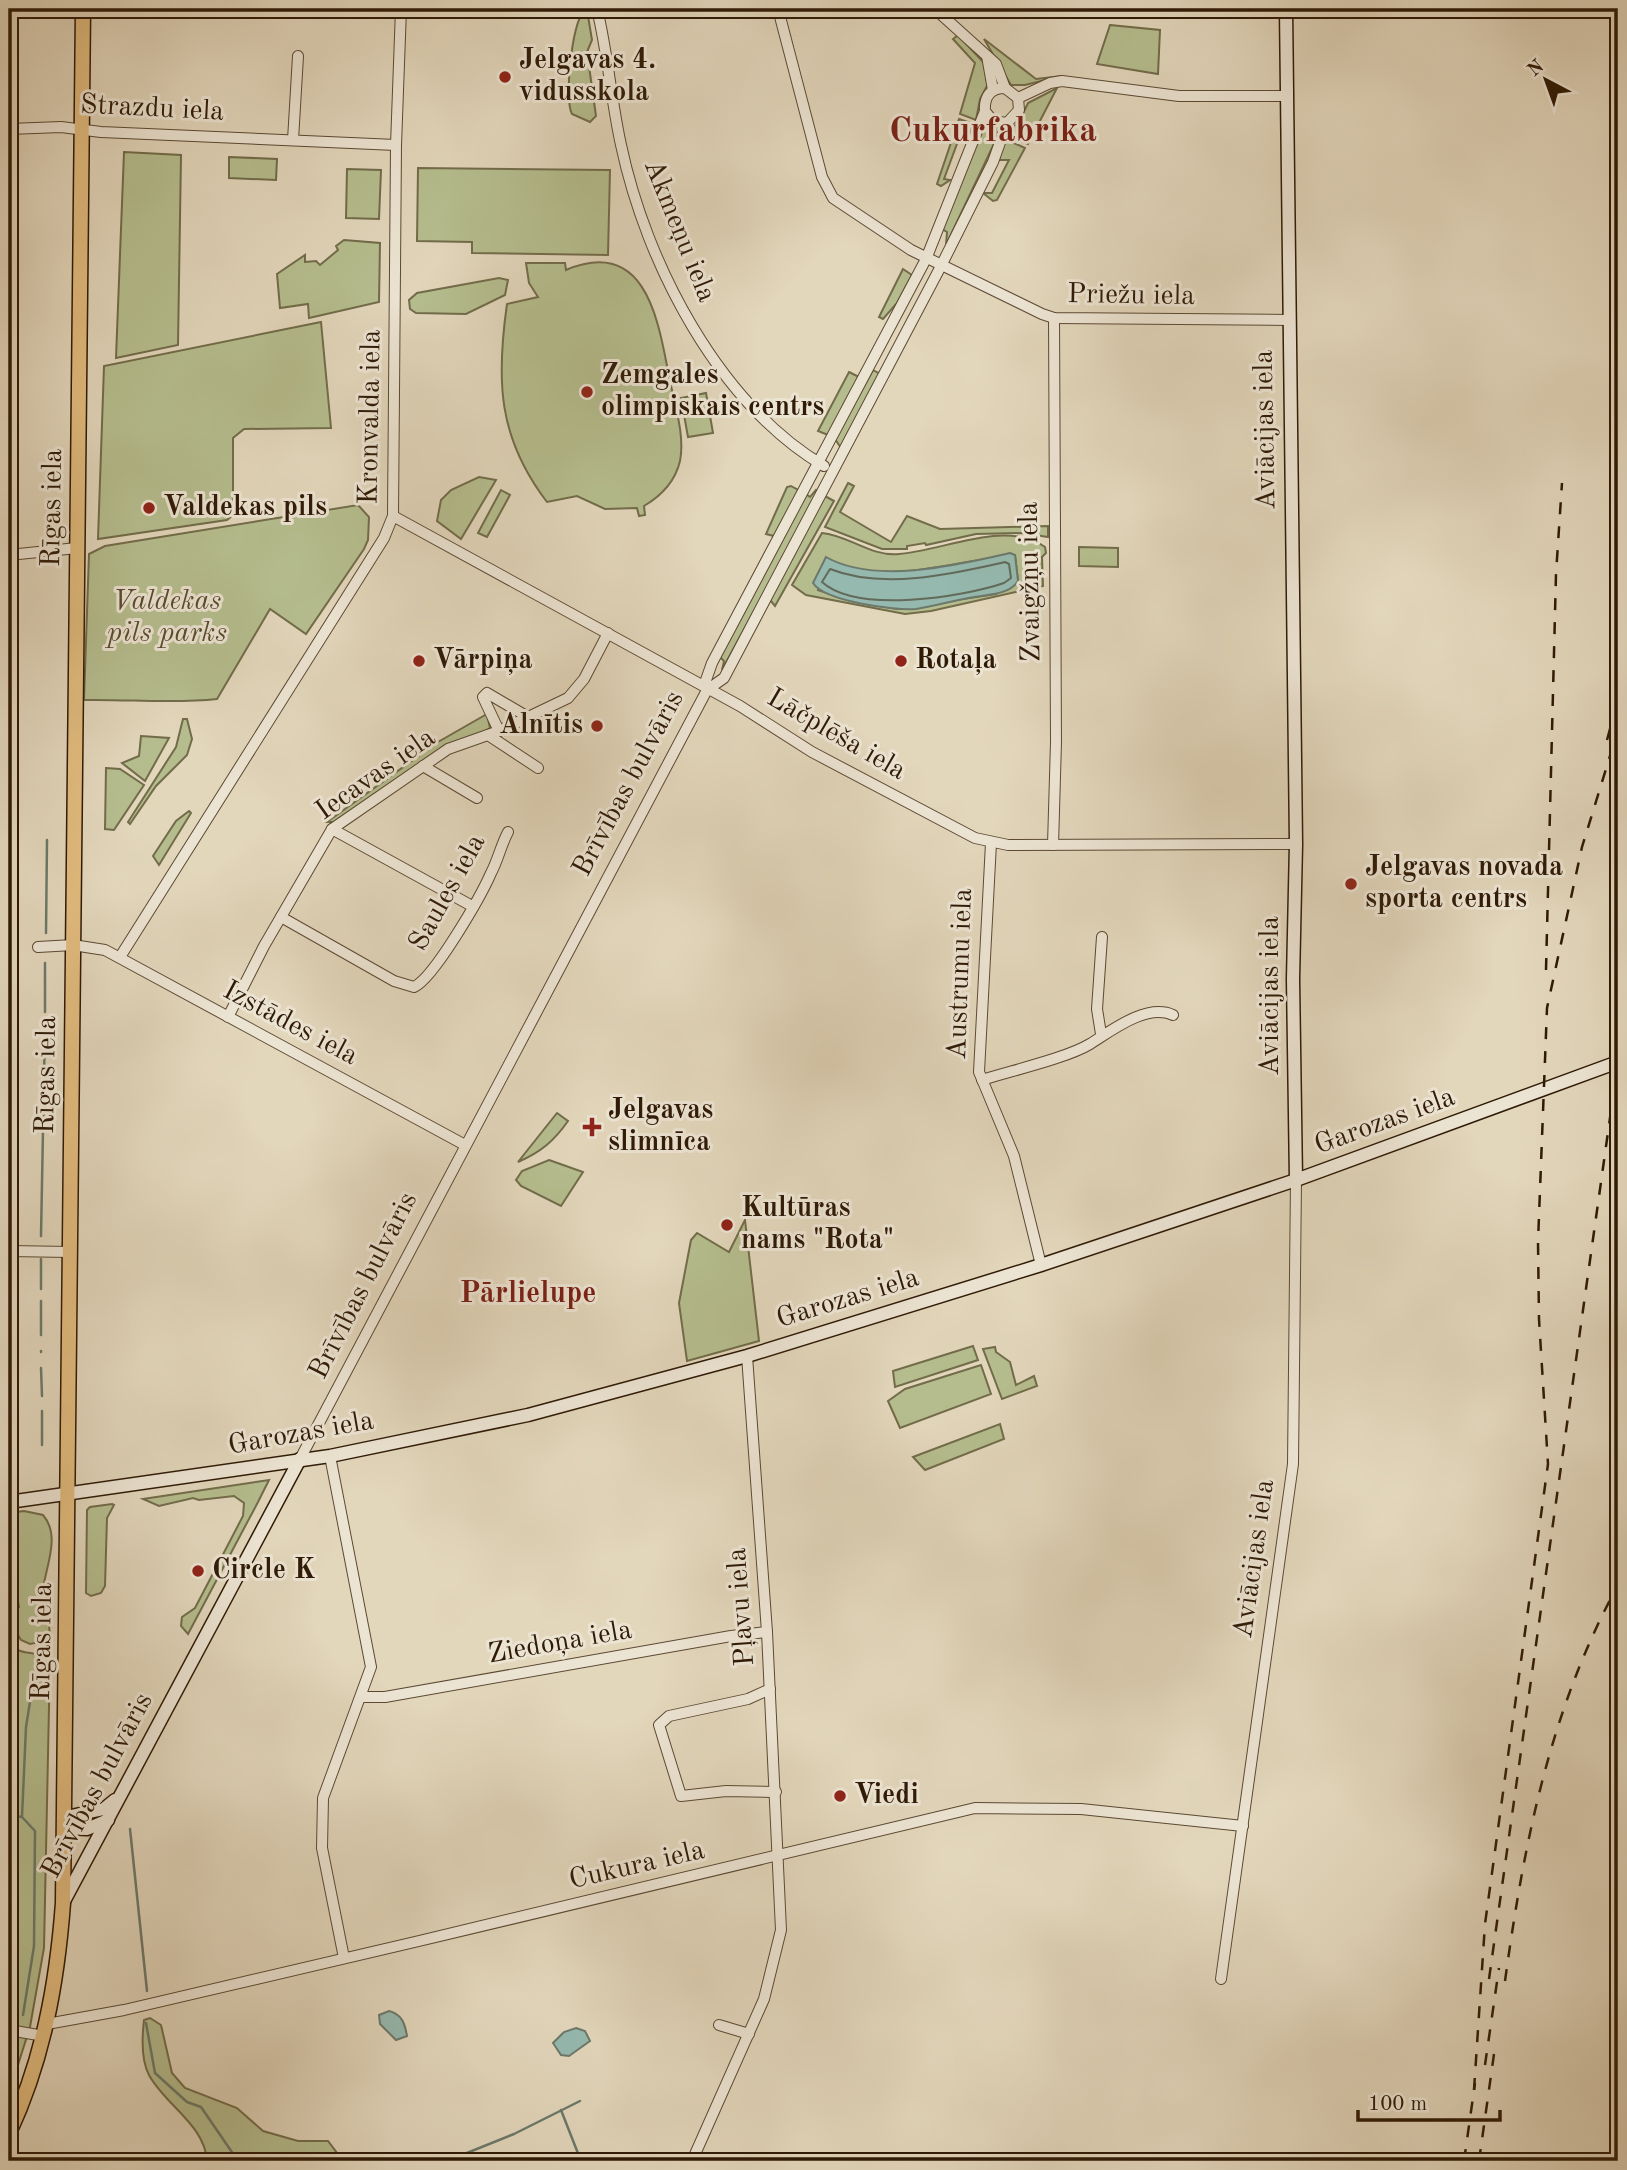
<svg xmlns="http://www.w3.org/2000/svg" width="1627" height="2170" font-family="'Old Standard TT',serif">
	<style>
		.green { fill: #b5bd8e; stroke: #726c4a; stroke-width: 2; fill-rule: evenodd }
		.water { fill: #95b9af; stroke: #6c796b; stroke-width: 2 }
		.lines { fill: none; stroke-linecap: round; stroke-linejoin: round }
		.shore { stroke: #626a5a; stroke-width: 2 }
		.stream { stroke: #6c796b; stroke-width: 2.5 }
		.street-casing { stroke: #5c4933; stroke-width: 12 }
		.secondary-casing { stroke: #2f1a06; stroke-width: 15 }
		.primary-casing { stroke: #2f1a06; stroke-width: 17 }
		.street { stroke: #ece4d3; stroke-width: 10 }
		.secondary { stroke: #ece4d3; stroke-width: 12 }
		.primary { stroke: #e1bb7e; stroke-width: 14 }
		.rail { stroke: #2f1a06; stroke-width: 2.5; stroke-dasharray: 12 12; stroke-linecap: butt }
		.poi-dot { fill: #8f2418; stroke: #ece4d3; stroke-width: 2.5 }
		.labels { text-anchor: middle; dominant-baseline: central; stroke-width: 6; stroke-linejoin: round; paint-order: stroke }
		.poi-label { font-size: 28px; font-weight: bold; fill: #2f1a06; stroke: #ece4d3; text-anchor: start }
		.street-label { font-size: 28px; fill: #2f1a06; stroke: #ece4d3 }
		.park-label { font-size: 28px; font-style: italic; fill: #574b2f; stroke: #ece4d3 }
		.neighbourhood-label { font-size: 30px; font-weight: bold; fill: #7a1f14; stroke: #ece4d3 }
		.district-label { font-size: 35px; font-weight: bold; fill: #7a1f14; stroke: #ece4d3 }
	</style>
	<rect width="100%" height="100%" fill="#e2d6bb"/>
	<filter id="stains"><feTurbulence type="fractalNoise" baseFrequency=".00286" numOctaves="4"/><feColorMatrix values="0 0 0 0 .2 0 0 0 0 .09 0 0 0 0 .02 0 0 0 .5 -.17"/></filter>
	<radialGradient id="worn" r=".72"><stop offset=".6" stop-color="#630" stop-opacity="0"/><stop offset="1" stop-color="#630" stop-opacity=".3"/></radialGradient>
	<g class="green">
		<path d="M583,13L588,16L592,40L587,52L596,116L590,122L572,114C564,100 572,23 583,13Z"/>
		<polygon points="1110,25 1160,30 1158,74 1097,64"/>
		<polygon points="958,35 985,64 988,84 980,99 976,120 960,114 975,63 953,39"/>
		<polygon points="984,39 1036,79 1062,76 1025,85 1011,85"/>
		<polygon points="1057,88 1028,144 1006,135 1020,120 1028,103"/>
		<polygon points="959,119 974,124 970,131 961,133 944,179 950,180 941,186 937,184"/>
		<polygon points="984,120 1001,129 946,245 947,232 942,229"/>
		<polygon points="1005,139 1025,148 997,200 993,201 983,193 992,193 1009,160 999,160"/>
		<polygon points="124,152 181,155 178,345 116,358"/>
		<polygon points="229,157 277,159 276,180 229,178"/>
		<polygon points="418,168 610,170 608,255 472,253 472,242 417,241"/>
		<polygon points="347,169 381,170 379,219 346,218"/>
		<polygon points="344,240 380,243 379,302 309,318 308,304 280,308 277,274 305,255 305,262 316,261 320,265 338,250 336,246"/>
		<path d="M526,263H565L566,270C649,235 659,327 670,381C675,406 685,436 680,461C675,482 661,496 644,506L645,515L639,516L637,508L605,509L577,496L547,502C498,438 496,381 507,304L538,297L529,283Z"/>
		<polygon points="903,269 912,275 897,303 883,319 879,317"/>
		<polygon points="499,278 508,280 505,295 466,314 416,313 410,309 409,300 417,293"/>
		<polygon points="321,322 331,428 244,429 233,438 233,515 227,520 98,539 104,366"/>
		<polygon points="873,370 880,374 841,448 835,439"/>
		<polygon points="849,372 859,377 828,435 818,431"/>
		<polygon points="706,393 713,433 688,437 681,398"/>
		<polygon points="479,477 496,480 461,539 437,521 441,500 451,490"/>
		<polygon points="848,483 854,486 840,512 891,542 907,516 940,529 1048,526 1048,537 1022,533 976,534 926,545 925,543 907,546 907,549 882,549 825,527"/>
		<polygon points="791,486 800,491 774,536 766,534 787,487"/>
		<polygon points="501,490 510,495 487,537 478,533"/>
		<polygon points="816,490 818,492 722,670 724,661 720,657 806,494 810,497"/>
		<polygon points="823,495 834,501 775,606 770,600"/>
		<path d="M358,505L369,517L368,540L364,549L306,634L270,609L217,699C173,704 128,699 84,700L89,554L105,546Z"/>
		<path d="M822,533C848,535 871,557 899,554C942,551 1007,519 1045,547L1046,553L1042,557L1043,586L931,611L905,614L806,595L792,585ZM1015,555L1018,580L996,594L897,609L851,601L818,590L826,558C883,589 955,560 1015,555Z"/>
		<polygon points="1079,547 1118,548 1118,567 1079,566"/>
		<polygon points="487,714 490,728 336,822 327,822 438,742"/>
		<polygon points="183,719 187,719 192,739 187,755 156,786 130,824 128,822 176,747"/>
		<polygon points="141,736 169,738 145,781 122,763 139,756"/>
		<polygon points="106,768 120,769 144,785 114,830 105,829"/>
		<polygon points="189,811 191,813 159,865 153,856 176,821"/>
		<path d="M557,1113L568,1121C554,1141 541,1152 518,1162Z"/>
		<polygon points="549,1160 583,1172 561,1206 521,1186 516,1180 522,1171"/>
		<polygon points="745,1220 759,1341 687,1361 679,1303 691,1240 697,1233 729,1252"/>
		<polygon points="973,1346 978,1360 895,1387 893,1371"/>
		<polygon points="995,1347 996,1352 1010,1362 1016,1385 1034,1376 1037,1386 1002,1399 983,1349"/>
		<polygon points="981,1365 991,1394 900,1428 888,1401 905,1389"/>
		<polygon points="1000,1424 1004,1439 925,1470 913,1457"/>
		<polygon points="269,1480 258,1502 188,1634 181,1626 182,1617 195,1608 243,1516 244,1503 234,1496 199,1500 193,1498 159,1506 143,1499"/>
		<polygon points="112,1504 114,1505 107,1518 105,1586 101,1593 91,1596 86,1593 87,1510 90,1507"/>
		<path d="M24,1511L43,1515C62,1537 44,1570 43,1591H47L50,1640L30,1644L21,1640L15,1630L12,1608L19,1607L9,1548V1513Z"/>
		<path d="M9,1644C22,1657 38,1650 50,1659L44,1948L30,2027L9,2093Z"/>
		<path d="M150,2018L161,2025L172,2073L185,2088L237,2108L263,2131L298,2141H328L337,2153L335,2161H207C205,2125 165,2105 149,2075C141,2060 142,2037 144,2020Z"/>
	</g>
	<g class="water">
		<path d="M1010,553L1015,555L1018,581C1009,595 989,594 974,597C955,600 935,606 916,609C895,611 824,601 813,583L826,557C875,585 958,565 1010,553Z"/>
		<path d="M389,2011C402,2014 405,2024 407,2036L396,2040L380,2024L379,2015Z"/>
		<polygon points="576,2028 585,2031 590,2041 569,2056 561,2055 553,2043 564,2032"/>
	</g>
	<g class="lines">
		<path class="shore" d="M1005,562L1009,564L1011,578L1004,583C963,597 857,614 822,582L830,569C883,590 952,574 1005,562Z"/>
		<g class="stream">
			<polyline points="46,933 47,840"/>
			<polyline points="45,1012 45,963"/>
			<polyline points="41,1236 45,1024"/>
			<polyline points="41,1259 41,1289"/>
			<polyline points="41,1335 41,1301"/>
			<polyline points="41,1351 41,1352"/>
			<polyline points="41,1368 42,1396"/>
			<polyline points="42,1411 42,1445"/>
			<polyline points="9,1815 22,1817"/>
			<polyline points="130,1829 147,1991"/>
			<polyline points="23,2015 34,1946 35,1831 22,1817 26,1727 37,1658"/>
			<polyline points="146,2023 155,2073 187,2102 201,2107 238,2161"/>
			<polyline points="561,2110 581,2161"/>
			<polyline points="447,2161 514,2134 580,2101"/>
		</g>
		<g class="street-casing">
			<g id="street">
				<path d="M597,9C608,54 611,100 621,145C646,263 718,403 824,466"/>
				<polyline points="778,9 822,177 833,198 911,250 1042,314 1054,318 1290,320"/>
				<polyline points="935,9 996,64 1005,88"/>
				<polyline points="987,56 993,90"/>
				<polyline points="1018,98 1050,83 1062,81 1179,96 1286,96"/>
				<polyline points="9,129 61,127 101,132 396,145"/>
				<polyline points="293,140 298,56"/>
				<polyline points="393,516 740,706 812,752 975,838 1008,845 1296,844"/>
				<polyline points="9,555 77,548"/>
				<polyline points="707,690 724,678 941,266 993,162 1007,123"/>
				<polyline points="499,731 483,697 487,693 528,717"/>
				<polyline points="488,735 538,768"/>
				<polyline points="423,766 477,798"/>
				<polyline points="332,829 472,906"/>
				<polyline points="991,843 979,1072 1014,1156 1041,1265"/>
				<polyline points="1053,845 1056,742 1054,318"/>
				<path d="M281,917L394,981L414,987C434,978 481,896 491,873C498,860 501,845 508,832"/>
				<polyline points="38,947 73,945 105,950 465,1145"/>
				<polyline points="120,957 384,538 393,516 396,145 401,9"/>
				<polyline points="228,1017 264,946 332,829 448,749 499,731 568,698 584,679 608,633"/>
				<polyline points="1101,1034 1097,1009 1102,937"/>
				<path d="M982,1080C1010,1071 1067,1058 1090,1044C1111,1031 1146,1003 1173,1015"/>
				<polyline points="9,1251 70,1252"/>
				<polyline points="330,1456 371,1667 323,1798 322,1848 344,1958"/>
				<path d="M300,1459L707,690L706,680L712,663L926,259L985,111C984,97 990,88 1005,88L1018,98L1019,110L1007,123L993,121L985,111"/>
				<polyline points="770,1689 748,1699 669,1716 659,1725 681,1796 726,1791 776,1792"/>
				<polyline points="361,1697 385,1697 731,1636 767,1632"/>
				<polyline points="1221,1979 1293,1464 1296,1180"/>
				<polyline points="47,2024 124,2010 419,1941 975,1808 1081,1809 1243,1826"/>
				<polyline points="719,2025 749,2034"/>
				<polyline points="9,2030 44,2036"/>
				<polyline points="692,2161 764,1999 781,1930 767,1632 747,1356"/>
			</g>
		</g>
		<g class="secondary-casing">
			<g id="secondary">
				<polyline points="1286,9 1296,844 1293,979 1296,1180"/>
				<polyline points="9,1502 330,1456 528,1415 747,1356 1041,1265 1296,1180 1618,1062"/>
				<polyline points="66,1817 104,1809 115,1800"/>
				<polyline points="66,1828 87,1829 108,1820"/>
				<polyline points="63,1903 300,1459"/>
			</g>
		</g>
		<g class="primary-casing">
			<path id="primary" d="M9,2133C43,2060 57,1984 63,1903L83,9"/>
		</g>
		<use href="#street" class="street"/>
		<use href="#secondary" class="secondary"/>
		<use href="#primary" class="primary"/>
		<g class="rail">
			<polyline points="1607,740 1618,700"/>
			<polyline points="1546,970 1556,574 1562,483"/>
			<polyline points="1489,1979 1618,1061"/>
			<path d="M1505,1981C1524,1843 1550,1709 1618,1585"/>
			<polyline points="1485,2065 1499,1968"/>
			<polyline points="1474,2090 1485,1924 1548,1464 1539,1319 1538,1242 1547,1008 1582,847 1618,730"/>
			<polyline points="1464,2161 1475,2083"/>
			<polyline points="1479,2161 1494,2054"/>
		</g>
	</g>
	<g class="poi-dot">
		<circle cx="505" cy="77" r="7"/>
		<circle cx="587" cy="392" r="7"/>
		<circle cx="149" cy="508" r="7"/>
		<circle cx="419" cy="661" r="7"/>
		<circle cx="901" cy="661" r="7"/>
		<circle cx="597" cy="726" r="7"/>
		<circle cx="1351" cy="884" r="7"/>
		<path d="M588.5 1116.5h7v7h7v7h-7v7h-7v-7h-7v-7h7z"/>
		<circle cx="727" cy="1225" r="7"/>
		<circle cx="198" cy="1571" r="7"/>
		<circle cx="840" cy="1796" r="7"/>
	</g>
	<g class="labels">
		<g class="poi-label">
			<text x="519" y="61">Jelgavas 4.<tspan x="519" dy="32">vidusskola</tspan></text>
			<text x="601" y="376">Zemgales<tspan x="601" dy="32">olimpiskais centrs</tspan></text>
			<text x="163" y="508">Valdekas pils</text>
			<text x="433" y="661">Vārpiņa</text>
			<text x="915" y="661">Rotaļa</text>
			<text x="583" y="726" text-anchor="end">Alnītis</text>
			<text x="1365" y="868">Jelgavas novada<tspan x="1365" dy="32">sporta centrs</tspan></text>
			<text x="608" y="1111">Jelgavas<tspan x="608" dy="32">slimnīca</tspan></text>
			<text x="741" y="1209">Kultūras<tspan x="741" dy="32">nams "Rota"</tspan></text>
			<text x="212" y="1571">Circle K</text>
			<text x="854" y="1796">Viedi</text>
		</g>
		<g class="street-label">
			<text transform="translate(152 109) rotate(3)">Strazdu iela</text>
			<text transform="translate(679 231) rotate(68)">Akmeņu iela</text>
			<text transform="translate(1131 296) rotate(1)">Priežu iela</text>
			<text transform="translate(371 417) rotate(-89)">Kronvalda iela</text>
			<text transform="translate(1266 430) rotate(-91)">Aviācijas iela</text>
			<text transform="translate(53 508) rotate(-89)">Rīgas iela</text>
			<text transform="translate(1031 582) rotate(-91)">Zvaigžņu iela</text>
			<text transform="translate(836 735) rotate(30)">Lāčplēša iela</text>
			<text transform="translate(376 775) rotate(-35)">Iecavas iela</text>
			<text transform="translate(629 784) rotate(-62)">Brīvības bulvāris</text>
			<text transform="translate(448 893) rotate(-61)">Saules iela</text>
			<text transform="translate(961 974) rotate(-88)">Austrumu iela</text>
			<text transform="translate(1271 996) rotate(-90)">Aviācijas iela</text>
			<text transform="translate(290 1024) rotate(28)">Izstādes iela</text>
			<text transform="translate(47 1075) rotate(-89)">Rīgas iela</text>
			<text transform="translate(1385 1122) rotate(-20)">Garozas iela</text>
			<text transform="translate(364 1286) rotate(-63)">Brīvības bulvāris</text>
			<text transform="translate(848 1299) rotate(-17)">Garozas iela</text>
			<text transform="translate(301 1434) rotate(-10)">Garozas iela</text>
			<text transform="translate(1255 1559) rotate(-82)">Aviācijas iela</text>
			<text transform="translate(742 1607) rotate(-94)">Pļavu iela</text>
			<text transform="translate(43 1642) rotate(-89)">Rīgas iela</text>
			<text transform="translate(560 1643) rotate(-10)">Ziedoņa iela</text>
			<text transform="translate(98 1786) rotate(-62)">Brīvības bulvāris</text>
			<text transform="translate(637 1866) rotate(-13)">Cukura iela</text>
		</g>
		<g class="park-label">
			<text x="167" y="602">Valdekas<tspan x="167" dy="32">pils parks</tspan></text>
		</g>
		<g class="neighbourhood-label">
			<text x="528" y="1294">Pārlielupe</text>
		</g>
		<g class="district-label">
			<text x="993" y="131">Cukurfabrika</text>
		</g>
	</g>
	<rect width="1627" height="2170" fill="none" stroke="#e2d6bb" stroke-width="35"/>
	<rect x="10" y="10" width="1606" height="2149" fill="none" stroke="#2f1a06" stroke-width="3.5"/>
	<rect x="18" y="18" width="1592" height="2135" fill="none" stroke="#2f1a06" stroke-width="2"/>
	<g transform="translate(1546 80) rotate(319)" stroke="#ece4d3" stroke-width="5" paint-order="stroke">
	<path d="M0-5L12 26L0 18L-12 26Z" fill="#2f1a06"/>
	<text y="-10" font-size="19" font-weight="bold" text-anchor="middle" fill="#2f1a06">N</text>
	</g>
	<path d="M1358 2110v10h142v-10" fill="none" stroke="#2f1a06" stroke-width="3.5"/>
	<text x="1368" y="2110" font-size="21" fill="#2f1a06" stroke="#ece4d3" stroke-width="5" paint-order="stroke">100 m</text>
	<rect width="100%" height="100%" filter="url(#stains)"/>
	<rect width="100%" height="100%" fill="url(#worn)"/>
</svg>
